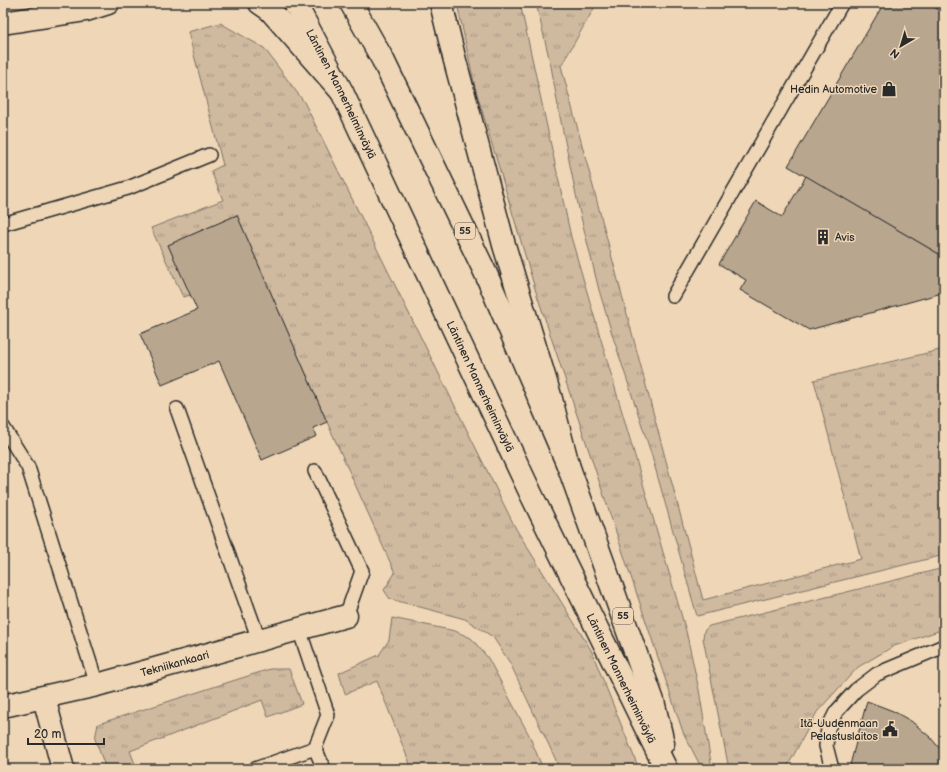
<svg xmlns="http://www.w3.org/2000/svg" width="947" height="772" font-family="'Balsamiq Sans',sans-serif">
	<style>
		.grass { fill: url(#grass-tufts); stroke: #7d7266 }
		.building { fill: #b8a68f; stroke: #2b2b2b }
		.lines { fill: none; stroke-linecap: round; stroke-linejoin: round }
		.service-casing { stroke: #2b2b2b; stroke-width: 16 }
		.minor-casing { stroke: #2b2b2b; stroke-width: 25 }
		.primary-casing { stroke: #2b2b2b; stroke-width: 25 }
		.motorway-casing { stroke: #2b2b2b; stroke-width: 25 }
		.service { stroke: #eed6b6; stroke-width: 13 }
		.minor { stroke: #eed6b6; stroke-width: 22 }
		.primary { stroke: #eed6b6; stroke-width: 22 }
		.motorway { stroke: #eed6b6; stroke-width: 22 }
		.labels { text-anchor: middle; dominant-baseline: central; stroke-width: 3; stroke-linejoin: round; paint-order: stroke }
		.shield { fill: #eed6b6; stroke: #665e55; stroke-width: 1 }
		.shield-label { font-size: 10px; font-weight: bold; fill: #2b2b2b }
		.poi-label { font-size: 11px; fill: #2b2b2b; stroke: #eed6b6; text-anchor: end }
		.street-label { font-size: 11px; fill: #2b2b2b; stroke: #eed6b6 }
	</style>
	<defs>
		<pattern id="grass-tufts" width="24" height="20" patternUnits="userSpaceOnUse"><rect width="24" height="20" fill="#cfbaa0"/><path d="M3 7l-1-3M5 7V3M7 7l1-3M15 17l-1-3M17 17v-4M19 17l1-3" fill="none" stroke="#a89783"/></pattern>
	</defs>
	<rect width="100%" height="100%" fill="#eed6b6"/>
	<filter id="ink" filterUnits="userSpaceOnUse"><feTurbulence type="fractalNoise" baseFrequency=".025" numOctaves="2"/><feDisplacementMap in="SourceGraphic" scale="8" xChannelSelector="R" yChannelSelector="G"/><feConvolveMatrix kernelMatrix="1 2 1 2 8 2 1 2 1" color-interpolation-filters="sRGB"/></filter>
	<g filter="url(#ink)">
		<g class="grass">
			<polygon points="457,3 520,3 571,237 686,631 699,690 712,769 702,769 683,732 607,505 536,292 475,87"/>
			<polygon points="536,3 597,3 561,66 703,600 861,559 814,380 944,349 944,555 697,616 651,453 613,337 599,290 579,209 559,112 551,66"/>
			<polygon points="220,23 264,48 304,102 516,529 591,650 639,769 559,769 555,758 510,663 493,637 465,619 390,599 384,590 395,573 327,422 237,215 168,245 191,295 183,297 151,228 223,200 211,171 223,165 188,32"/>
			<polygon points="944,568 944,629 894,646 858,667 817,712 786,769 729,769 703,638 704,631 709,626"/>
			<polygon points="392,618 455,631 471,638 488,658 529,735 543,769 412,769 377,681 345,694 339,673 379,655 389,640"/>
			<polygon points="270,669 289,669 302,704 268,717 262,700 130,751 137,769 106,769 95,739 98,724"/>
		</g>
		<g class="building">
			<polygon points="884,3 927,3 944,13 944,257 788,166"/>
			<polygon points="806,176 944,257 944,290 942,293 809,330 740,290 746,280 719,264 756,201 782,217"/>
			<polygon points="237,215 327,422 313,428 317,436 262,460 219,361 162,385 140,334 197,310 168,245"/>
			<polygon points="867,701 893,711 911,721 930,737 941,750 944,755 944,769 861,769 850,765"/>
		</g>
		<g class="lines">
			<g class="service-casing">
				<g id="service">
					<polyline points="3,224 128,188 209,155"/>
					<polyline points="673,296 842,3"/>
					<polyline points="177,409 259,640"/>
					<polyline points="3,427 28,467 97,685"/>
					<polyline points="315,471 362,571 346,616"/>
					<polyline points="299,629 328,715 315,748"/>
					<polyline points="255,769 315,748 324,769"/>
					<polyline points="832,769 826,746 828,728 836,712 856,690 877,674 944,646"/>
				</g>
			</g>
			<g class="minor-casing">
				<g id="minor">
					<polyline points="44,698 63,769"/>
					<path id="s1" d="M3,706L97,685L346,616"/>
				</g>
			</g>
			<g class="primary-casing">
				<g id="primary">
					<path id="s2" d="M295,3L342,92L532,496L666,769"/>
					<polyline points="351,3 383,60 486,274 568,465 653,701 663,743"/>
				</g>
			</g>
			<g class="motorway-casing">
				<g id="motorway">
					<polyline points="260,3 270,10 342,92"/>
					<polyline points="441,3 454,57 504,245 551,399 568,465"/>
					<polyline points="3,23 86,10 108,3"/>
				</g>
			</g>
			<use href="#service" class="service"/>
			<use href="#minor" class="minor"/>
			<use href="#primary" class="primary"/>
			<use href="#motorway" class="motorway"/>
		</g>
	</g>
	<defs>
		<g id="shop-bare" transform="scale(1.2)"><path d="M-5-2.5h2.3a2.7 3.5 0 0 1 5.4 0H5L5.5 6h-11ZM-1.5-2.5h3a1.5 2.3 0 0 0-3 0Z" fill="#2b2b2b" stroke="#eed6b6" stroke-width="2.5" paint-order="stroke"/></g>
		<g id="building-bare" transform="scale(1.2)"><path d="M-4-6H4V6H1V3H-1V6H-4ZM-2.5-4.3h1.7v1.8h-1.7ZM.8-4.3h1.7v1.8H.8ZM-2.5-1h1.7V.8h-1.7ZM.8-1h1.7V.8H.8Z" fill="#2b2b2b" stroke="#eed6b6" stroke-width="2.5" paint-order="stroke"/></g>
		<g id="civic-bare" transform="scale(1.2)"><path d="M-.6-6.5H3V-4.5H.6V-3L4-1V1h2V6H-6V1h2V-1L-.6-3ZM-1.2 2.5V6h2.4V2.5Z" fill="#2b2b2b" stroke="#eed6b6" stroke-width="2.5" paint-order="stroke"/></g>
	</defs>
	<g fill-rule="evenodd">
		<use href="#shop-bare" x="889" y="89"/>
		<use href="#building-bare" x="823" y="237"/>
		<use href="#civic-bare" x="890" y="729"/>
	</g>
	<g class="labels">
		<g class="shield">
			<rect x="455" y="223" width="20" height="16" rx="3"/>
			<rect x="613" y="608" width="20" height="16" rx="3"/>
		</g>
		<g class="shield-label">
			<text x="465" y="231">55</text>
			<text x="623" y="616">55</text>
		</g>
		<g class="poi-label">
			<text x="877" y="89">Hedin Automotive</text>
			<text x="835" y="237" text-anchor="start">Avis</text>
			<text x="878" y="723">Itä-Uudenmaan<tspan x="878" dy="13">Pelastuslaitos</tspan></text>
		</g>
		<g class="street-label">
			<text stroke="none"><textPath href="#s2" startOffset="102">Läntinen Mannerheiminväylä</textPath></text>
			<text stroke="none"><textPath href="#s2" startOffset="426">Läntinen Mannerheiminväylä</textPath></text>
			<text stroke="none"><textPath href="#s1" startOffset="177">Tekniikankaari</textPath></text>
			<text stroke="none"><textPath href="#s2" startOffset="750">Läntinen Mannerheiminväylä</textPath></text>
		</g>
	</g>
	<rect width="947" height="772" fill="none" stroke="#eed6b6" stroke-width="16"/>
	<rect x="8" y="8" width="931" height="756" fill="none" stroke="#2b2b2b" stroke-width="1.5" filter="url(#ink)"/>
	<g transform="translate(901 46) rotate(218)" stroke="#eed6b6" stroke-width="3" paint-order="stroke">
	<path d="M0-3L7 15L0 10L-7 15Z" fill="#2b2b2b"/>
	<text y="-6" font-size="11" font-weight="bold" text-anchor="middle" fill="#2b2b2b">N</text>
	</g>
	<path d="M28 738v6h76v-6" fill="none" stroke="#2b2b2b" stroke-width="2"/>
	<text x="34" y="738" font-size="12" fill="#2b2b2b" stroke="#eed6b6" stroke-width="3" paint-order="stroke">20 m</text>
</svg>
